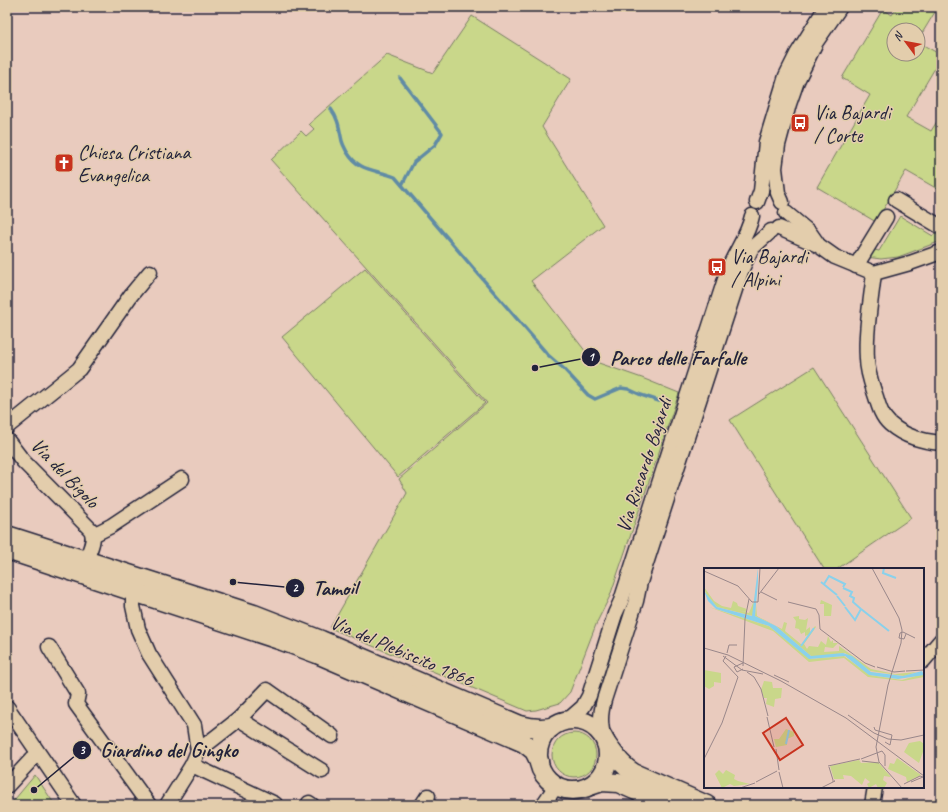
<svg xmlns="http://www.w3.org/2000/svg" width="948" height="812" font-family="Caveat,sans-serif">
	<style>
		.green { fill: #c9d78a; stroke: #767c62 }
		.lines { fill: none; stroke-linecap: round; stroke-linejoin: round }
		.stream { stroke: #608ba5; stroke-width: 3.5 }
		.minor-casing { stroke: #22223b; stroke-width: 17 }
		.major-casing { stroke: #22223b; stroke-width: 21 }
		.minor { stroke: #e3cdac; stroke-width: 14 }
		.major { stroke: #e3cdac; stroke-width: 18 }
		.labels { text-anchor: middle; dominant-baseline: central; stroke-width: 3; stroke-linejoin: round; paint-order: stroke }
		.poi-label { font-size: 20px; fill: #22223b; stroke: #e3cdac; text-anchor: start }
		.street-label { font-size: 20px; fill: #22223b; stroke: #e3cdac }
		.inset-river { fill: none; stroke: #8ad1eb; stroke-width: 2 }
		.inset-road { fill: none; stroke: #99878a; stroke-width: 1 }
		.view { fill: #c8321e; fill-opacity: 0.15; stroke: #c8321e; stroke-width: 2 }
		.inset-edge { fill: none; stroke: #22223b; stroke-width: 2 }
		.leader { fill: none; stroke: #22223b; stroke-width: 1.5 }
		.callout-dot { fill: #22223b; stroke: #e3cdac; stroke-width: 1.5 }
		.mark-label { font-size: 12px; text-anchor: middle; font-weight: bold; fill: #fff }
		.callout-label { font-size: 21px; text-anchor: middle; font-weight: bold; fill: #22223b; stroke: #e3cdac; stroke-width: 3; stroke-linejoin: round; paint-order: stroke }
	</style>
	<rect width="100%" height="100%" fill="#e9cbbe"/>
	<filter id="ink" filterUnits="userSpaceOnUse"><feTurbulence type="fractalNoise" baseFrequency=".025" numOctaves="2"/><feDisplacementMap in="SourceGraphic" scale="8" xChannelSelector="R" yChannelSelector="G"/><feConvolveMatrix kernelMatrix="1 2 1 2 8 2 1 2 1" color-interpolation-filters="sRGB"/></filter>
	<g filter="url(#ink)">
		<g class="green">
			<polygon points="897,7 938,7 918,40 918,30 894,30 894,54 918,54 918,42 941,55 941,58 906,117 931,131 941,115 941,191 906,171 876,222 817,187 870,95 842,78 883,9 892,15"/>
			<polygon points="472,16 571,79 542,127 603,225 531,281 593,361 642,378 679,393 610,596 597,622 570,692 560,703 536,710 527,711 330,628 407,493 399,479 487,403 271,160 301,131 306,136 314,129 309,124 387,55 433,73"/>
			<polygon points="900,216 933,236 937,230 941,232 941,241 898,257 881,259 866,257 871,249 879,251"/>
			<polygon points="365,268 485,403 398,477 282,337"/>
			<polygon points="814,367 911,518 837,569 824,569 730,420"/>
			<circle cx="574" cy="755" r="22"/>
			<polygon points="35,775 55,805 10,805"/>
		</g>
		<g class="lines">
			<g class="stream">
				<polyline points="400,78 442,133 435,145 414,162 402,185"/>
				<path d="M331,109C339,120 339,128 342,141C343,145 345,148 347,152C359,172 375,169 395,177L548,355L564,369L588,395L595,399L621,388L628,389L641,395L659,401"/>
			</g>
			<g class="minor-casing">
				<g id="minor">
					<polyline points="896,200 941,227"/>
					<polyline points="757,202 761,191 766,142 786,76 797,54 826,7"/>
					<polyline points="782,202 778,193 775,168 778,145 789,104 797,81 816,42 840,7"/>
					<polyline points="786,213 810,233 817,243"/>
					<polyline points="779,228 818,245 835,257 874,273 910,263 941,252"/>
					<polyline points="856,266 886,217"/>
					<path d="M874,273C871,301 865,331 867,359C867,372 872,385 876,397C879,407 882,417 890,424C905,437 922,441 941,443"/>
					<polyline points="7,427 79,369 131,295 150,272"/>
					<path d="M7,440L23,461L91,530C96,540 89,551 86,560"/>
					<polyline points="93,535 111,526 182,479"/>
					<polyline points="136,591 133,599 133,606 138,629 149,654 194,725 198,751 192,765 167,805"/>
					<polyline points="49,647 78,694 76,704 149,805"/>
					<polyline points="923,661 941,640"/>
					<polyline points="7,707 74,805"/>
					<polyline points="239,719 322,771"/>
					<path d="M567,721L583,707L589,696L615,614L621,601L728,270C735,251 748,236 752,216"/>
					<path d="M604,739C600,724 600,715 604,700L636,601L640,582L741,271L751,249L771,231"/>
					<polyline points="198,751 239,719 267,690 332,736"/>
					<polyline points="192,765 275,804"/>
					<polyline points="7,786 32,759 38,754"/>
					<polyline points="309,803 312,805"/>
					<polyline points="422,805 428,796"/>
					<polyline points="543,805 556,786"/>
					<polyline points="872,805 875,787"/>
				</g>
			</g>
			<g class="major-casing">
				<g id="major">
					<path d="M7,535L254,614L321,640L520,725C531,728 540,729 552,727"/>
					<polyline points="7,550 282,641 317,654 524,743 534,751 539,761"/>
					<circle cx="573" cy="755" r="35"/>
					<path d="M606,743C615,755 622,766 634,773L707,805"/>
					<polyline points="590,786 602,782 618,783 668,805"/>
				</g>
			</g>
			<use href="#minor" class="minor"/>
			<use href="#major" class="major"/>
		</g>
	</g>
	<defs>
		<g id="bus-square" transform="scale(1)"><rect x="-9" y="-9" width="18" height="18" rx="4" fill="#c8321e" stroke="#e3cdac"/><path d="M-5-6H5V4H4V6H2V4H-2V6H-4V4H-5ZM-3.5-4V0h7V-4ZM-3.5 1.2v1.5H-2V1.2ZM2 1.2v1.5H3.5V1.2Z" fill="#fff"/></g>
		<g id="church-square" transform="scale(1)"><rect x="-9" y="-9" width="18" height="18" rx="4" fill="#c8321e" stroke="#e3cdac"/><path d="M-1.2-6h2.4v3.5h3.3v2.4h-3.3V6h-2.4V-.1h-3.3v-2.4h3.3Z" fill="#fff"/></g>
	</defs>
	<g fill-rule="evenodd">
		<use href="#bus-square" x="800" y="123"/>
		<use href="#church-square" x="64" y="163"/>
		<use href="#bus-square" x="717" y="267"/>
	</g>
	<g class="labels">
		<g class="poi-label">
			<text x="814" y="112">Via Bajardi<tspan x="814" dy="23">/ Corte</tspan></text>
			<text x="78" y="152">Chiesa Cristiana<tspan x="78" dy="23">Evangelica</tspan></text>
			<text x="731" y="256">Via Bajardi<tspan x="731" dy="23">/ Alpini</tspan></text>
		</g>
		<g class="street-label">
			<text transform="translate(644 465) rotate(-72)">Via Riccardo Bajardi</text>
			<text transform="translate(65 473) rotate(46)">Via del Bigolo</text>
			<text transform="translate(402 651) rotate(23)">Via del Plebiscito 1866</text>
		</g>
	</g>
	<g transform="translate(704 568)">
		<rect width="220" height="220" fill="#e9cbbe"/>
		<path d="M0,19L10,33L18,38L27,40L29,33L33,35L34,38L43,41L42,44L33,42L45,45L49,35L51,36L49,48L13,39L2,26ZM117,32L128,37L127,48H120V36H116ZM52,36L53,48L78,61L80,54L83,55L81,63L98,77L104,67L101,68V64L97,66L95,61L91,60L92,53L89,49L95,48V51L101,52L104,50L102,62L106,59V65L111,58L112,59L100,76L103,81L105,78L114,79L117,73L122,77L124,68L127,74L129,72V75H134L129,80L121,79L120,84L135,83V78L167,101L191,106L213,104L200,108L166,103L141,85L108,89L72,58L51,48ZM5,39L65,58L106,91L140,88L166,107L198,112L215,107H220V109L199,113L164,109L140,90L105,94L69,63ZM0,102L17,105V115L10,114V118L5,121L0,118ZM60,113L68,114L69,120H78L77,130L71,131L70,139L62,136L63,130H60L57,122ZM82,161L90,164V168L83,171V177L72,179L70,171H75ZM216,173L220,176V181L215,195L200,184L205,175ZM193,190L217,207L203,214L202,209L184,201L186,195L190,196ZM155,192L157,195L174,194L187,209L180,208L179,212L183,215L180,220H174L172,216L165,220L163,216L166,214L161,210L158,217L147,208L139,207L140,211H130L126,198ZM15,202L19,206L22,202L31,207L30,211L34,213L46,216L30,218L26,216L18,220L11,206Z" fill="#c9d78a"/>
		<path d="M54,0V14L51,48L72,58L107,88L139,85L148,88L167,104L199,108L218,103L220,107L194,111L165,107L141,88L105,91L65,58L12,41L4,33L0,23L13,39L48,48Z" fill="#8ad1eb"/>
		<path class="inset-river" d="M180,0L179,5L192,10M117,14L133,27M120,16L125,8L141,16L139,19M139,20L148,24L146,28L150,30L149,34L157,41M133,28L141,38M141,39L151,52L157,41L185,63M97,78L110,60M82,176L85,162"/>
		<path class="inset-road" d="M168,0L195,50L198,62L197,75L184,117L172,179L175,194L198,220M0,3L34,18L48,34M57,24L73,32M55,26L75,0M48,34H54L56,0M84,34L112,41L115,47L116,61L161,95L171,99M202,66L200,71L195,70L196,65L199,64L211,70M0,80L24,87L77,113L142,150L220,208M23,85L25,77H33M19,88L38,102L59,106M39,95L30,99L33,104L39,101M39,98L41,51L45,31M173,99L190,104L201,103M202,103L220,102M43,104L50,109L57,121L64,148M70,107L85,114M144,147L170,165L184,171L197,172L220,167M63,149L70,179M170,159L171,162L188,167L186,177L181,174M72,181L75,202M0,191L18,155L34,109L19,93L22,88M157,191L178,183L181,187V198M158,193L175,195M124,198L156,191M125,199L129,212M75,204L79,220M52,214L73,203M200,216L216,208L219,209L207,214M36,220L51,215M117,220L131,213H128"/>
		<path class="view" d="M82,150L99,177L76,192L59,165Z"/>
		<rect width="220" height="220" class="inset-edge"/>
	</g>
	<path class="leader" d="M535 368L591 357M233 582L295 588M34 790L82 750"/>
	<g class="callout-dot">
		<circle cx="535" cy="368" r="4"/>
		<circle cx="233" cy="582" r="4"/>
		<circle cx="34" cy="790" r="4"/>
		<circle cx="591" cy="357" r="10"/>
		<circle cx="295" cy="588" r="10"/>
		<circle cx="82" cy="750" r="10"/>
	</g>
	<g class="mark-label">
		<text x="591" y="361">1</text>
		<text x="295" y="592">2</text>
		<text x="82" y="754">3</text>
	</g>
	<g class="callout-label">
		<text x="678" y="365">Parco delle Farfalle</text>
		<text x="335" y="595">Tamoil</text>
		<text x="169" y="757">Giardino del Gingko</text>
	</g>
	<rect width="948" height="812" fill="none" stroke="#e3cdac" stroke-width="24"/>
	<rect x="12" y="12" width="924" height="788" fill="none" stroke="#22223b" stroke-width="1.5" filter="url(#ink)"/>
	<g transform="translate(906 42) rotate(302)"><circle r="19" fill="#e3cdac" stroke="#96897f"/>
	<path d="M0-3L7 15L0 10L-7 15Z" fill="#c8321e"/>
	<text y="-6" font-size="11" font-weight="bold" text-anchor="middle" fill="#22223b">N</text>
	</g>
</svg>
